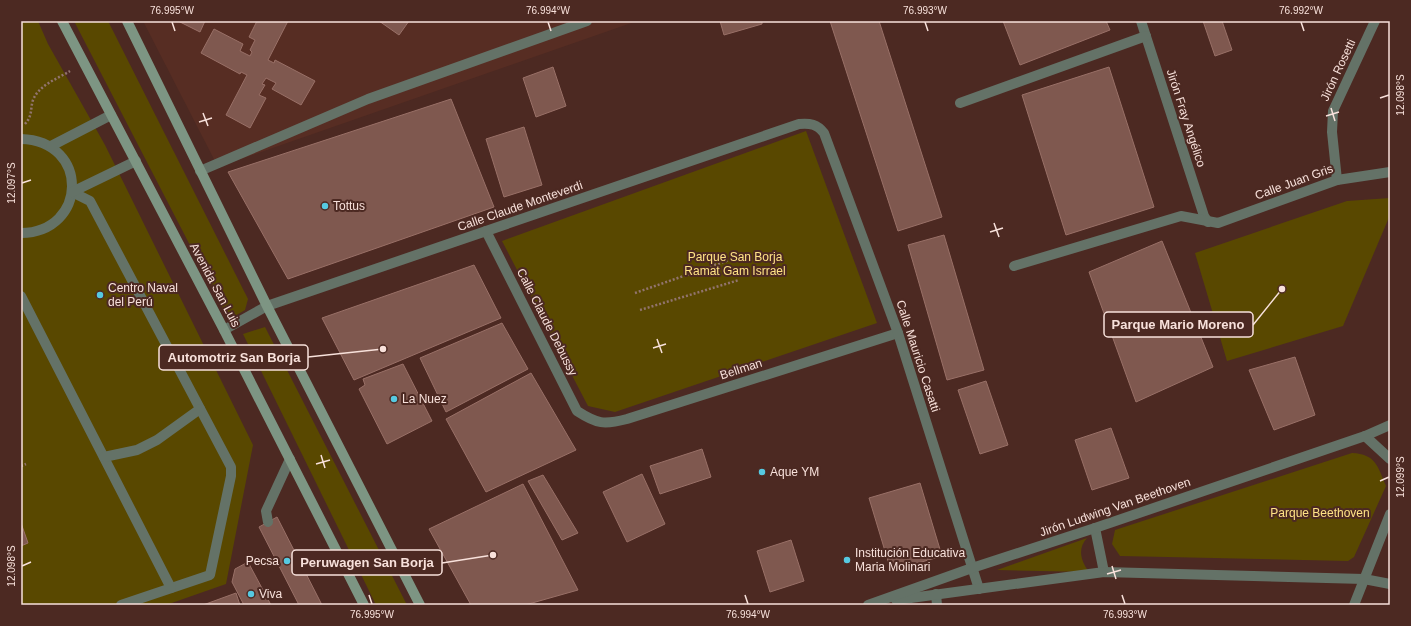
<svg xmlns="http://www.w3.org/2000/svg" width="1411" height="626" font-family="Arial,sans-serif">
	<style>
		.built { fill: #572d23 }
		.green { fill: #594800 }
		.building { fill: #7f584f; stroke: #997067 }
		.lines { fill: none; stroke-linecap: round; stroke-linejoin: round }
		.path { stroke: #92746e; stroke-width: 2.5; stroke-dasharray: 2 2; stroke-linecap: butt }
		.service { stroke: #647267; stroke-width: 10 }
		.pedestrian { stroke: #647267; stroke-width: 10 }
		.minor { stroke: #647267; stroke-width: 10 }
		.secondary { stroke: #7d9583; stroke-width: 10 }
		.ticks { fill: none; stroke: #f8e1db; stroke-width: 1.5 }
		.poi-dot { fill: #56c9e1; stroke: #4c2922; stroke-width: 1.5 }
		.labels { text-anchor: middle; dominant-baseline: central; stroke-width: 4; stroke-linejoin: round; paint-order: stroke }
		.street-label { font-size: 12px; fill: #f8e1db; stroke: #4c2922 }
		.poi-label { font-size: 12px; fill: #f8e1db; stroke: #4c2922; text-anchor: start }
		.park-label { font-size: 12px; fill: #ffe386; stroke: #4c2922 }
		.leader { fill: none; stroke: #f8e1db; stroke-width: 1.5 }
		.callout-dot { fill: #f8e1db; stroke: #4c2922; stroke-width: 1.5 }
		.callout { fill: #4c2922; stroke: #f8e1db; stroke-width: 1.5 }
		.callout-label { font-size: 13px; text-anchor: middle; font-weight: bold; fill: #f8e1db }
		.neatline { fill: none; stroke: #f8e1db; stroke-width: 1.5 }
		.ticks-label { font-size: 10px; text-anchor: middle; fill: #f8e1db }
	</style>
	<rect width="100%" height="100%" fill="#4c2922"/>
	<polygon class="built" points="143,21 637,21 218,167"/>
	<g class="green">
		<polygon points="21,21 38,21 48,44 105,145 253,445 226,584 166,605 21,605"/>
		<polygon points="74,21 108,21 248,299 245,310 235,316 224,311"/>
		<polygon points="806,131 877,323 615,412 588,406 502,241"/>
		<polygon points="1390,198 1390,215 1343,326 1227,361 1195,253 1347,201"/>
		<polygon points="265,327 407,605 376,605 243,334"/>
		<path d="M1352,453C1376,454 1378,467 1386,486L1354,557L1348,561L1120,556L1112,544L1115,530Z"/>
		<path d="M1087,538C1077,549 1081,561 1089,572L997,570Z"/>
	</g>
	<g class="building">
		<polygon points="178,21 205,21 200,32"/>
		<polygon points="257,21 288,21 268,60 274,63 275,60 315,81 301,105 272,89 276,83 266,78 262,84 265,85 259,95 266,98 250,128 226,115 247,75 241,72 240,74 201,53 214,29 243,44 240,51 250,56 252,52 250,50 255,40 249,37"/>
		<polygon points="379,21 409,21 399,35"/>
		<polygon points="720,21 762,21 762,24 724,35"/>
		<polygon points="830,21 879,21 942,217 898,231"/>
		<polygon points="1003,21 1106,21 1110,30 1020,65"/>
		<polygon points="1203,21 1222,21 1232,50 1215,56"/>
		<polygon points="553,67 566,106 536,117 523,78"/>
		<polygon points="1109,67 1154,207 1066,235 1022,95"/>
		<polygon points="451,99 494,207 288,279 228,172"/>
		<polygon points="524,127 542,185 504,197 486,139"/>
		<polygon points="944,235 984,370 947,380 908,245"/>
		<polygon points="1162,241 1213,367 1136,402 1089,272"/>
		<polygon points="474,265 501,318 354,380 322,318"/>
		<polygon points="502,323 528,369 446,412 420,358"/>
		<polygon points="1295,357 1315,415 1274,430 1249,370"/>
		<polygon points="403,364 432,421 387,444 359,389 365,385 363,379"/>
		<polygon points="531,373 576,450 486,492 446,419"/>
		<polygon points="986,381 1008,445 980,454 958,390"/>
		<polygon points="1111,428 1129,478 1092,490 1075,440"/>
		<polygon points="702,449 711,477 660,494 650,466"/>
		<polygon points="642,474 665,524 627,542 603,492"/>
		<polygon points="543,475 578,533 562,540 528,481"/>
		<polygon points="920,483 942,556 891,571 869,498"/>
		<polygon points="523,484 578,590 525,605 471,605 429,529"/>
		<polygon points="277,517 322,605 299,605 259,527"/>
		<polygon points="21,523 28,543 21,546"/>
		<polygon points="791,540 804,581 770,592 757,551"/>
		<polygon points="248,562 271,605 244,605 232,582 235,569"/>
		<polygon points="236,593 240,605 203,605"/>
	</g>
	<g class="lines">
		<g class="path">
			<path d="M25,124C33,115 30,109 33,100C39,85 57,79 70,71"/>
			<polyline points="635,293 732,259"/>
			<polyline points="640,310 739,280"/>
			<polyline points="21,466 26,464"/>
		</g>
		<g class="service">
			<path d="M21,139C90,141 88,232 21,233"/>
			<polyline points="51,146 111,115"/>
			<polyline points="200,171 368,99 587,21"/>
			<polyline points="72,192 90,201 231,467 231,476 210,575 121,605"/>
			<polyline points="72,192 136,161"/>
			<polyline points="21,296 171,588"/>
			<polyline points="104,457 137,450 157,440 200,409"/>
			<polyline points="268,522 266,511 290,459"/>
		</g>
		<polyline class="pedestrian" points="936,594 937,605"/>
		<g class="minor">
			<polyline points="1141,21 1204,216 1208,222"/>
			<polyline points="960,103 1146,36"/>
			<polyline points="1337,180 1332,132 1333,111 1375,21"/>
			<path d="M486,231L577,411C597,424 604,425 627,419L898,333"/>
			<polyline points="1014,266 1181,216 1218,223 1337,180 1390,172"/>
			<path d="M224,330L267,306L799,124C810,123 817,124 824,133L898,333L979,589"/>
			<polyline points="1365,436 1390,459"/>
			<polyline points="1095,528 1104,572"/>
			<polyline points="896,600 1104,572 1364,579 1390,584"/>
			<polyline points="868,605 972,568 1095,528 1365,436 1390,425"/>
			<polyline points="1354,605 1390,514"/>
		</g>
		<g class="secondary">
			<polyline points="62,21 224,330 364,605"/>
			<polyline points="127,21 267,306 420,605"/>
		</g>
	</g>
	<path class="ticks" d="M172,22L175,31M548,22L551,31M925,22L928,31M1301,22L1304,31M1380,98L1389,95M1331,108L1335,121M203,113L208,126M1326,116L1339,112M199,122L212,118M22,183L31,180M994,223L999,237M990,232L1003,228M657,339L662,353M653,348L666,344M321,455L325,468M316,464L330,460M1380,481L1389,477M22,566L31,562M1112,566L1116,579M1107,574L1121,570M369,595L372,604M745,595L748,604M1122,595L1125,604"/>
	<g class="poi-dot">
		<circle cx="325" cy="206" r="4"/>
		<circle cx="100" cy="295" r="4"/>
		<circle cx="394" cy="399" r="4"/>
		<circle cx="762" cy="472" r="4"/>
		<circle cx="847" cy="560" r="4"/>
		<circle cx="287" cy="561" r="4"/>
		<circle cx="251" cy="594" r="4"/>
	</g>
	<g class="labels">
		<g class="street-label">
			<text transform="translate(1338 70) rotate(-65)">Jirón Rosetti</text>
			<text transform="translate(1186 118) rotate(72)">Jirón Fray Angélico</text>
			<text transform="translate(1294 182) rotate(-20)">Calle Juan Gris</text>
			<text transform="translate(520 206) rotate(-19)">Calle Claude Monteverdi</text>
			<text transform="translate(215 285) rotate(62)">Avenida San Luis</text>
			<text transform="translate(547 322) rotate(63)">Calle Claude Debussy</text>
			<text transform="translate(918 356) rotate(72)">Calle Mauricio Casatti</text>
			<text transform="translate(741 369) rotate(-18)">Bellman</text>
			<text transform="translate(1115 507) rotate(-19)">Jirón Ludwing Van Beethoven</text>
		</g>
		<g class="poi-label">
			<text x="333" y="206">Tottus</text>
			<text x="108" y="288">Centro Naval<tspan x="108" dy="14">del Perú</tspan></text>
			<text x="402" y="399">La Nuez</text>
			<text x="770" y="472">Aque YM</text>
			<text x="855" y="553">Institución Educativa<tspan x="855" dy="14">Maria Molinari</tspan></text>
			<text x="279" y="561" text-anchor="end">Pecsa</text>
			<text x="259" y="594">Viva</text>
		</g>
		<g class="park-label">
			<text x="735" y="257">Parque San Borja<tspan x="735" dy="14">Ramat Gam Isrrael</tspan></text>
			<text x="1320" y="513">Parque Beethoven</text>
		</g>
	</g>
	<path class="leader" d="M1282 289L1253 325M383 349L308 357M493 555L442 563"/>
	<g class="callout-dot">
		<circle cx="1282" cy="289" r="4"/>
		<circle cx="383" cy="349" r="4"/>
		<circle cx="493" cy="555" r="4"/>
	</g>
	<g class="callout">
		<rect x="1104" y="312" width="149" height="25" rx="4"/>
		<rect x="159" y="345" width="149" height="25" rx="4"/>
		<rect x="292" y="550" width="150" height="25" rx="4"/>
	</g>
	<g class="callout-label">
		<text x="1178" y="329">Parque Mario Moreno</text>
		<text x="234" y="362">Automotriz San Borja</text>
		<text x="367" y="567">Peruwagen San Borja</text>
	</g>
	<rect width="1411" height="626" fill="none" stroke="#4c2922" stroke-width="44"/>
	<rect x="22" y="22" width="1367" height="582" class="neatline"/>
	<g class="ticks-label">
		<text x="172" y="14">76.995°W</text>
		<text x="548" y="14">76.994°W</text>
		<text x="925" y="14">76.993°W</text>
		<text x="1301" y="14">76.992°W</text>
		<text transform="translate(1400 95) rotate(-90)" y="4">12.098°S</text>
		<text transform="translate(11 183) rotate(-90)" y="4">12.097°S</text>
		<text transform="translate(1400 477) rotate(-90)" y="4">12.099°S</text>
		<text transform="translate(11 566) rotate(-90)" y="4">12.098°S</text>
		<text x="372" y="618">76.995°W</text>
		<text x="748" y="618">76.994°W</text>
		<text x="1125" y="618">76.993°W</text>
	</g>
</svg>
